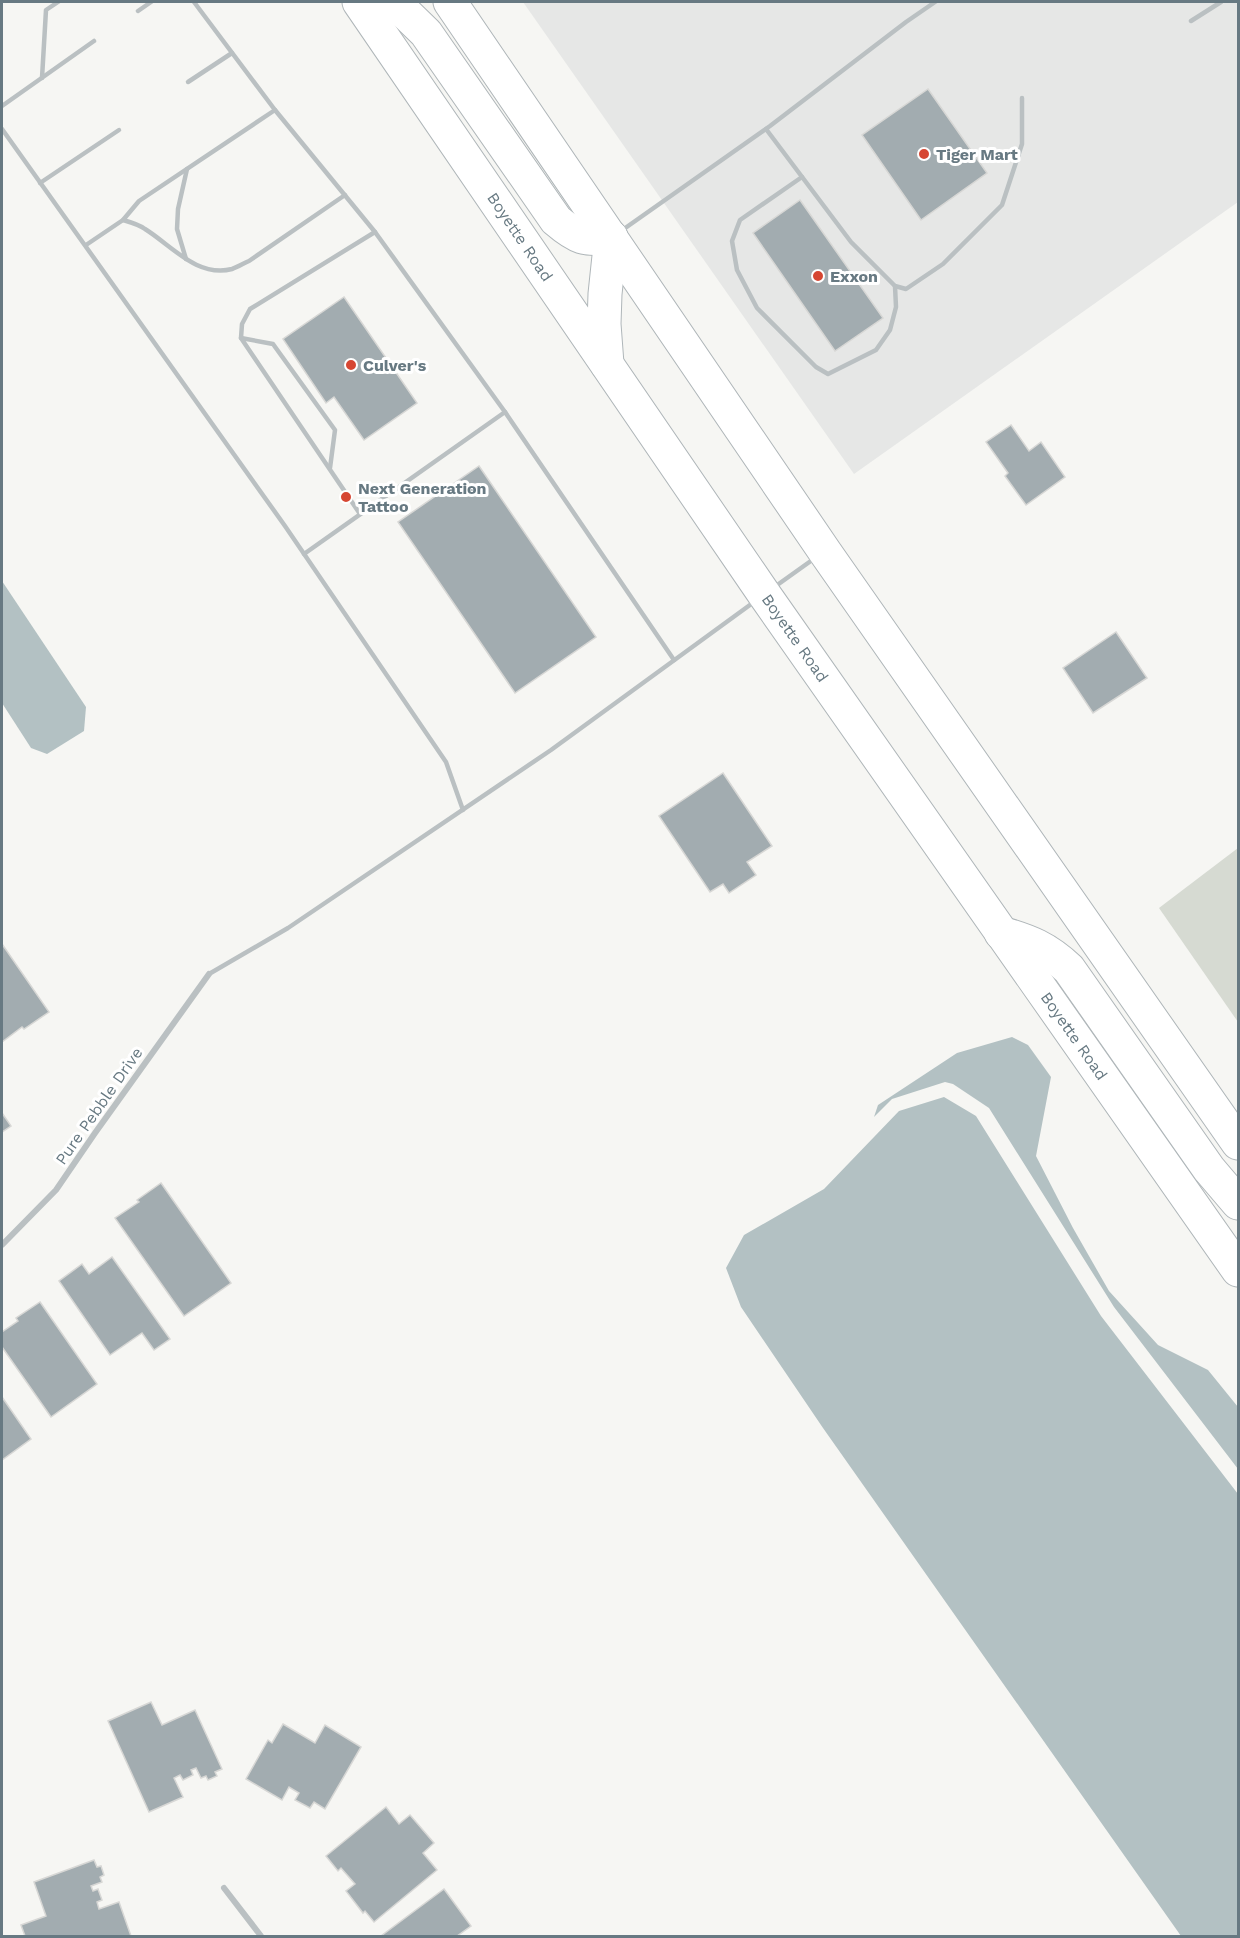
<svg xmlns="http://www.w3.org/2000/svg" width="1240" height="1938" font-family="'Work Sans',sans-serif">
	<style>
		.built { fill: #e6e7e6 }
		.green { fill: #d6dad2 }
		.water { fill: #b3c1c3 }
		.building { fill: #a2acb0; stroke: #d7d7d5; stroke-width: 1.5 }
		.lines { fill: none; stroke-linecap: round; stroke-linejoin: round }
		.secondary-casing { stroke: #afb6b9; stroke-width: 35 }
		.lane { stroke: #bac0c2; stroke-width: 4.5 }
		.street { stroke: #bac0c2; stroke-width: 6 }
		.secondary { stroke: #fff; stroke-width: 33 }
		.poi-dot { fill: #d64632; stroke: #fff; stroke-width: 2 }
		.labels { text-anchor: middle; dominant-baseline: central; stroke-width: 6; stroke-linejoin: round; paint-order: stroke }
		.poi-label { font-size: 16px; font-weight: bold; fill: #677982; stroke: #fff; text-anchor: start }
		.street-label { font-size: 16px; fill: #677982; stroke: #fff }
	</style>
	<rect width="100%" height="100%" fill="#f6f6f3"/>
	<polygon class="built" points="523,2 1238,2 1238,202 854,474"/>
	<polygon class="green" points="1238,848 1238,1022 1159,908"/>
	<g class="water">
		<polygon points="2,581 86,707 84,731 47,754 31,748 2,703"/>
		<polygon points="1012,1037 1028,1045 1051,1077 1036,1156 1073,1228 1109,1291 1158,1345 1208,1370 1238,1407 1238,1469 1114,1307 989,1108 953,1084 945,1082 892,1099 874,1117 878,1105 957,1053"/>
		<polygon points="944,1097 976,1116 1101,1316 1238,1494 1238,1936 1181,1936 823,1428 741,1307 726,1268 744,1235 824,1189 899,1111"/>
	</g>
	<g class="building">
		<polygon points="928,89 987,173 921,220 862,135"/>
		<polygon points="800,200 883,318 835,351 753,233"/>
		<polygon points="344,297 417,403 364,440 334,397 326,403 283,339"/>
		<polygon points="1011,425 1029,451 1041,442 1065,477 1026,505 1005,476 1008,473 986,442"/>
		<polygon points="479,466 596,637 515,693 398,522"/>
		<polygon points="1116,632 1147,678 1093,713 1063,668"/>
		<polygon points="723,773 772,846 747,862 756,875 729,893 723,884 710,892 659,816"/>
		<polygon points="2,944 49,1012 24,1029 22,1027 2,1042"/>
		<polygon points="2,1113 11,1126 2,1132"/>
		<polygon points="161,1183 231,1283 184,1316 115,1218 139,1202 137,1200"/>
		<polygon points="112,1257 170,1339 154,1350 142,1333 110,1355 59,1281 82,1264 89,1274"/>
		<polygon points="40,1302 97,1384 51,1417 2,1347 2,1332 18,1321 16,1318"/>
		<polygon points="2,1397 31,1439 2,1460"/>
		<polygon points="151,1702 162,1725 195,1710 222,1769 215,1772 217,1776 208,1780 206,1776 201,1778 196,1768 191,1770 193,1775 183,1780 180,1775 174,1778 183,1797 149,1812 108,1721"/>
		<polygon points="283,1724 315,1743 325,1725 361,1747 325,1809 314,1802 310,1808 295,1800 299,1793 289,1787 282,1800 246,1779 268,1740 272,1743"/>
		<polygon points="386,1807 399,1824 410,1815 434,1843 423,1853 437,1870 374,1922 365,1911 363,1913 346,1891 355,1884 341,1868 338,1871 326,1856"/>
		<polygon points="94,1860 97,1867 101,1866 104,1875 100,1877 102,1882 91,1886 93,1891 98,1889 102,1900 97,1902 99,1909 119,1902 131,1936 25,1936 21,1925 46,1916 34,1882"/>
		<polygon points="444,1889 471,1926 457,1936 381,1936"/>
	</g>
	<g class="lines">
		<g class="secondary-casing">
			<g id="secondary">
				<polyline points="359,2 764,594 1238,1270"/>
				<path d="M394,2L426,33L556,220C577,238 585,241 611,237"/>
				<polyline points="450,2 825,552 1238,1143"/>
				<polyline points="607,364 604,324 605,294 611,237"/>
				<path d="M1001,933C1029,941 1047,948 1069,969L1209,1169L1238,1203"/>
			</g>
		</g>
		<g class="lane">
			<polyline points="194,2 275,110 375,232 505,412 674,660"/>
			<polyline points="138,11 151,2"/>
			<polyline points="1191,21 1221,2"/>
			<polyline points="42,78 46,10 58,2"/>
			<polyline points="188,82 232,53"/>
			<polyline points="2,106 94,41"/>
			<polyline points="2,129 285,526 446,762 463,810"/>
			<polyline points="766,129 851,242 895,286 906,289 943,264 1002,205 1022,144 1022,98"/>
			<polyline points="802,177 740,220 732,241 737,270 757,308 816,367 828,374 876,350 890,330 896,307 895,286"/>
			<polyline points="40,183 119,130"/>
			<path d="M123,220C130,222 138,224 145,229C171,245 197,278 232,269C238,267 244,263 249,261L345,195"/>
			<polyline points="621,231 770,126 906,22 935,2"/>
			<polyline points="86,245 123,220 139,201 275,110"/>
			<polyline points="186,259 177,229 178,209 187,169"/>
			<polyline points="241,338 273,344 335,430 330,468"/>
			<polyline points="360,514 241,338 242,324 250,309 375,232"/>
			<polyline points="304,554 505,412"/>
			<polyline points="773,588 815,558"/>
			<polyline points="209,974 288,928 551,750 754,602"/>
		</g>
		<g class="street">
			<polyline points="2,1245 56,1190 95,1133 209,974"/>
			<polyline points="224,1888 261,1936"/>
		</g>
		<use href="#secondary" class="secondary"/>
	</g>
	<g class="poi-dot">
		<circle cx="924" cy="154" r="6"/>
		<circle cx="818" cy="276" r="6"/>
		<circle cx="351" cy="365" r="6"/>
		<circle cx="346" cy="497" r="6"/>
	</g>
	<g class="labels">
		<g class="poi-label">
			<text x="936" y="154">Tiger Mart</text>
			<text x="830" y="276">Exxon</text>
			<text x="363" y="365">Culver's</text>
			<text x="358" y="488">Next Generation<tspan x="358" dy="18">Tattoo</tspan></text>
		</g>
		<g class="street-label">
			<text transform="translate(520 237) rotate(56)">Boyette Road</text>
			<text transform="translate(795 638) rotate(55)">Boyette Road</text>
			<text transform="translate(1074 1036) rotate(55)">Boyette Road</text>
			<text transform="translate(99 1106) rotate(-55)">Pure Pebble Drive</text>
		</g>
	</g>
	<rect width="1240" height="1938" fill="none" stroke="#677982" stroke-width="6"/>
</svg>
